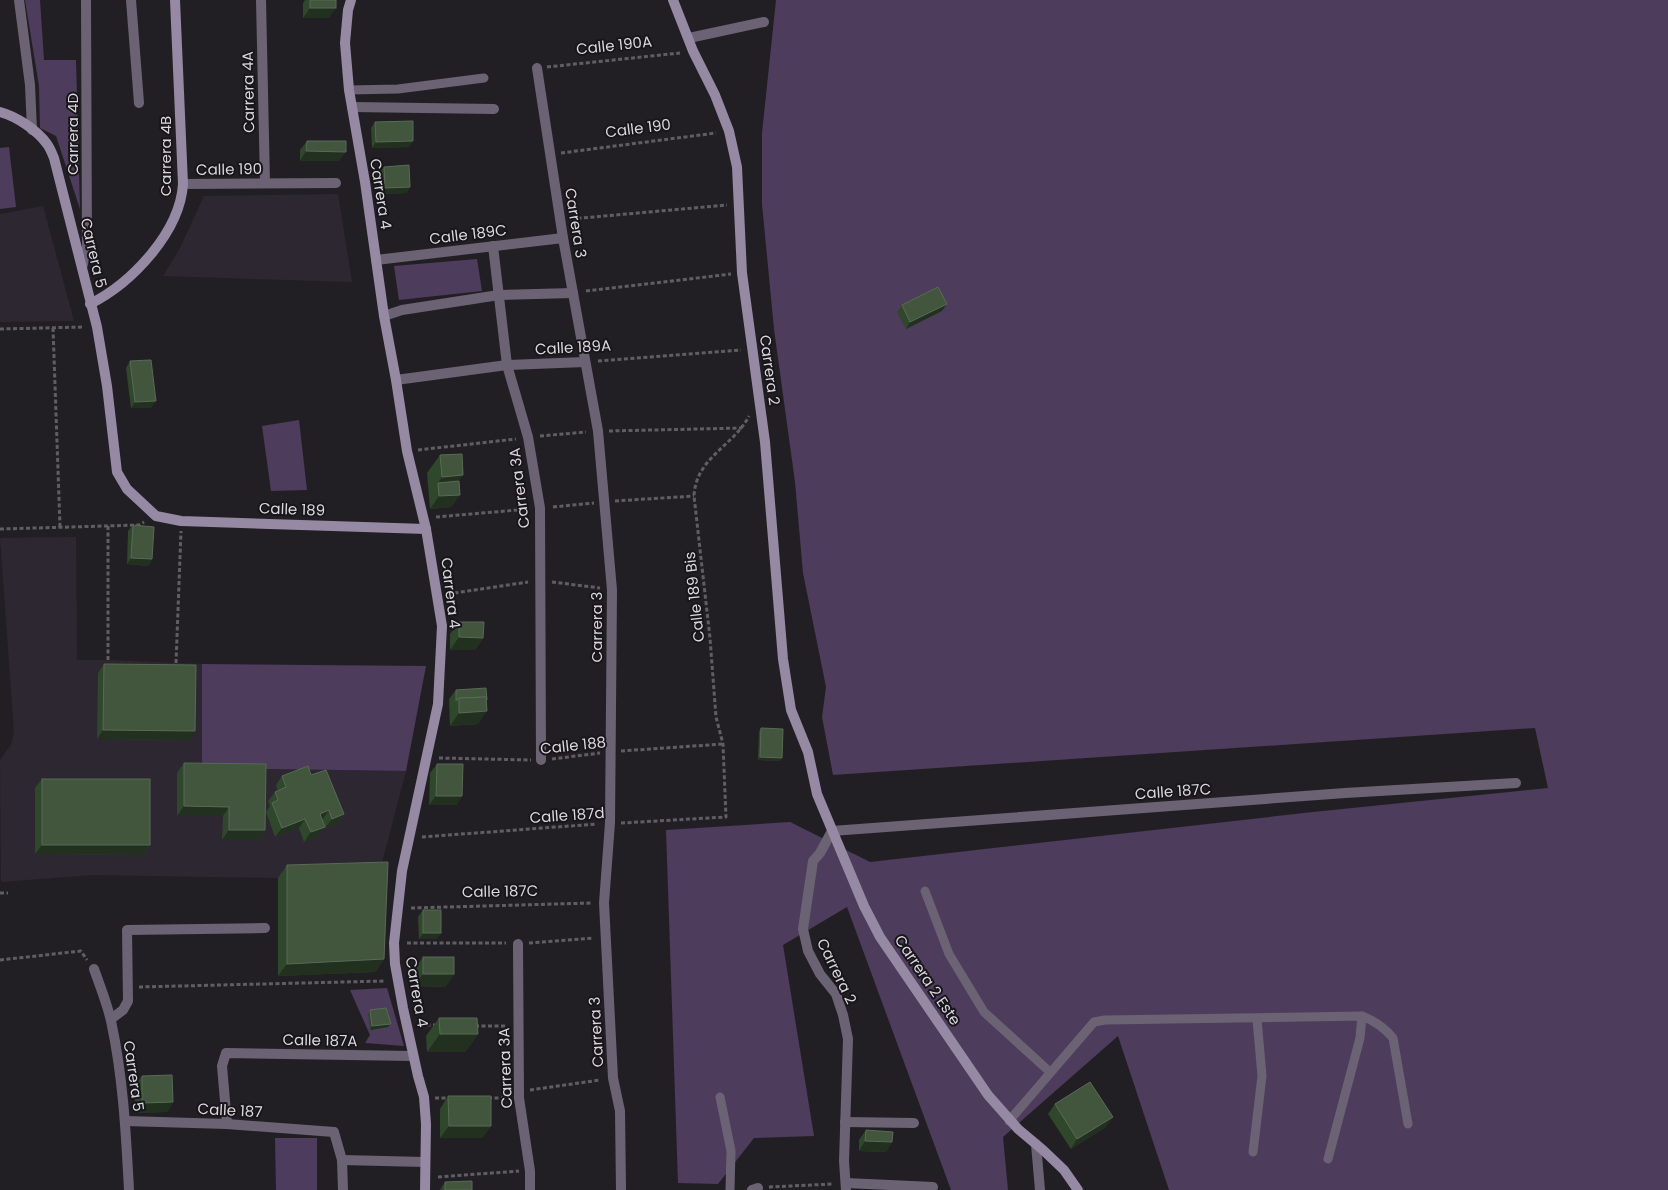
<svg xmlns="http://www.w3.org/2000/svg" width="1668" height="1190" font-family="Poppins,sans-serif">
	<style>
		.built { fill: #2d2732 }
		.green { fill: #4d3c5c }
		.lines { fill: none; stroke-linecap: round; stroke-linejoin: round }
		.path { stroke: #615e63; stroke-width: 3; stroke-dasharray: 4 2.5; stroke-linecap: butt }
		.lane { stroke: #6b6374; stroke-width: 9 }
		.street { stroke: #6b6374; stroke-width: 10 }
		.secondary { stroke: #9689a3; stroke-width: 10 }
		.wall { fill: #2f472a }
		.shaded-wall { fill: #223020 }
		.building { fill: #41563d; stroke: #596a56 }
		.labels { text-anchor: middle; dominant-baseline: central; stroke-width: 4; stroke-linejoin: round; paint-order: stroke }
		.street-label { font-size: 15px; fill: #d9d7db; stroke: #19161b }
	</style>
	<rect width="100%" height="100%" fill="#221f24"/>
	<g class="built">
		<polygon points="338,194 352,282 163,276 180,248 204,196"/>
		<polygon points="43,206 74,321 0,322 0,214"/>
		<polygon points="76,537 77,660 108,660 202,664 202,768 406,771 379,874 278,878 93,875 1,882 0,760 11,745 14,732 0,538"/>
	</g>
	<g class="green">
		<polygon points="25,0 40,0 44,60 76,60 80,209 56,136 40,128 39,86"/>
		<polygon points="776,0 1668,0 1668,1190 1169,1190 1118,1036 1003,1137 1008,1190 951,1190 847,907 783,945 814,1136 754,1138 718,1184 678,1183 666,830 790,822 870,862 1313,812 1548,788 1535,728 833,775 822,717 826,687 803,573 795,482 774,329 762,204 762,133"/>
		<polygon points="9,147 16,207 0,209 0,148"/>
		<polygon points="477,259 482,291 399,300 394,266"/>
		<polygon points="299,420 307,490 271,491 262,426"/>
		<polygon points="202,664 426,666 406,771 202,768"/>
		<polygon points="387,988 404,1046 365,1043 370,1035 350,990"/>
		<polygon points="275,1138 317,1138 317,1190 276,1190"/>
	</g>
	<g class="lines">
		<g class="path">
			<polyline points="547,67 680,53"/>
			<polyline points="561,153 716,133"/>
			<polyline points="571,219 727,205"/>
			<polyline points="586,291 731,274"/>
			<polyline points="53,328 60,527"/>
			<polyline points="0,329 84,327"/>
			<polyline points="598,361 741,350"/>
			<polyline points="609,431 742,428"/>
			<polyline points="540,436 586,432"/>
			<polyline points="418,450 516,439"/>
			<polyline points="615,501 694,496"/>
			<polyline points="553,507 594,503"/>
			<polyline points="436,517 529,509"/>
			<polyline points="0,529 139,525 144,522"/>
			<polyline points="552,582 600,588"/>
			<polyline points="448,594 528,582"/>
			<polyline points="108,660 108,526"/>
			<polyline points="176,663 181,531"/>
			<polyline points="621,751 723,744"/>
			<polyline points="439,758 531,760"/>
			<polyline points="552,759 600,753"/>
			<path d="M621,823L726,817L723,744L716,717L710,638L694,496C696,457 733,447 749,416"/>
			<polyline points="422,837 597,824"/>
			<polyline points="0,893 8,893"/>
			<polyline points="411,908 592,903"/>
			<polyline points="407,943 506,943"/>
			<polyline points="529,943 593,938"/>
			<polyline points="0,960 81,951 87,960"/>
			<polyline points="139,987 385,981"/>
			<polyline points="420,1025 439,1025"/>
			<polyline points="475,1026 506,1026"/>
			<polyline points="530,1090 600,1080"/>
			<polyline points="435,1098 451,1098"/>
			<polyline points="488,1098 506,1098"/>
			<polyline points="438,1177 519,1171"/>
			<polyline points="769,1187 833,1184"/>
		</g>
		<g class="lane">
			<polyline points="349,90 398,89 484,78"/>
			<polyline points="925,891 949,954 984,1012 1050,1072"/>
			<polyline points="720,1097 731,1151 730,1190"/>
			<path d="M1009,1121L1094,1022L1105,1020L1362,1016C1375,1021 1384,1027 1393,1038L1408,1124"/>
			<polyline points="1253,1152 1262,1076 1257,1019"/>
			<polyline points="1328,1159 1360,1038 1362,1016"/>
		</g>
		<g class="street">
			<polyline points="19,0 30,85 32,130"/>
			<polyline points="131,0 139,103"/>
			<polyline points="261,0 265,183"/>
			<polyline points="689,38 764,22"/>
			<polyline points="537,68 563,238 598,431 612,590 610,823 604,903 613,1078 620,1111 621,1190"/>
			<polyline points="352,107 494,109"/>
			<polyline points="183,184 336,183"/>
			<polyline points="493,246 507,365 528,437 540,508 541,760"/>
			<polyline points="376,260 563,238"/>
			<polyline points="82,267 87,252 86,0"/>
			<polyline points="384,316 402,310 499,295 573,293"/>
			<polyline points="396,380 507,365 585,362"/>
			<polyline points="518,944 519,1098 530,1171 530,1190"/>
			<path d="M94,969C100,986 107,1003 111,1021C123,1076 126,1133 129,1190"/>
			<polyline points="111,1019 123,1010 128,1001 127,930 265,928"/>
			<polyline points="125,1121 227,1124 334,1132 342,1160 343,1190"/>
			<polyline points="845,1122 914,1123"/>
			<polyline points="227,1124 222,1066 226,1053 413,1056"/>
			<polyline points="1036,1144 1040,1190"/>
			<polyline points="342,1160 425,1162"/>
			<polyline points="846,1183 933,1187"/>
			<polyline points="752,1190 758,1188"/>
			<polyline points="846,1190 844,1161 848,1039 843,1015 836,994 820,974 808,951 803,929 813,861 820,853 832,831 1345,793 1516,783"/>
		</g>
		<g class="secondary">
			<polyline points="351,0 348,10 345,43 349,90 365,182 384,316 396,380 407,451 426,529 442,626 438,704 402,871 394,943 395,964 403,1008 418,1076 424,1097 426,1124 425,1190"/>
			<polyline points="673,0 693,51 715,95 729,131 737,167 742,273 765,442 783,659 791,710 808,752 817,794 864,906 880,937 988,1095 1018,1129 1043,1150 1064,1170 1078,1190"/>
			<path d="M0,112C16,116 37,130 47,144C50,148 52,153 54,158L97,327L107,386L117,472L127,489L156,516L181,521L426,529"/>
			<path d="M90,304C132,283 180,232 183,184L175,0"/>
		</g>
	</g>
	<g class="wall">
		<polygon points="305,0 336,0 329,18 303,18 303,3"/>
		<polygon points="375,122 409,147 372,148 371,128"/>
		<polygon points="307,141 339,161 300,161 300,150"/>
		<polygon points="384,167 410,187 406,193 380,194 379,173"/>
		<polygon points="902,305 942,311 906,329 897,312"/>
		<polygon points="130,361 151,408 131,408 126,368"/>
		<polygon points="440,455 459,481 460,495 451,507 430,509 427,473"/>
		<polygon points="133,525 152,559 148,566 127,564 128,531"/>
		<polygon points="459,622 483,638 475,650 450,650 450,634"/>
		<polygon points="104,664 189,740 97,739 98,673"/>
		<polygon points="456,690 487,700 478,724 450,726 449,699"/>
		<polygon points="761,728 780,761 758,760 759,732"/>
		<polygon points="184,763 265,830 259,840 222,840 223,816 177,816 177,773"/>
		<polygon points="437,764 462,796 456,805 429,805 430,773"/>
		<polygon points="311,775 344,814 337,824 325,828 325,827 318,837 304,842 299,828 275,837 266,812 270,806 268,801 275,792 278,791 276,785 282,776"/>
		<polygon points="42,779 150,845 144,855 35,854 35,788"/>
		<polygon points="287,865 384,959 375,972 278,976 278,878"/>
		<polygon points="423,910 437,939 419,939 418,917"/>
		<polygon points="423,957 454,974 445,987 414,986 414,970"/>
		<polygon points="370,1010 388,1027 370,1030 368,1014"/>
		<polygon points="439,1018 478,1034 465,1052 427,1052 426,1036"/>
		<polygon points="142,1076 173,1102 167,1112 135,1113 135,1085"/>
		<polygon points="448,1096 491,1126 482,1138 440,1138 440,1109"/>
		<polygon points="1055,1104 1106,1127 1071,1149 1048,1114"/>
		<polygon points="866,1130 892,1142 886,1152 859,1151 859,1140"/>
		<polygon points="445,1182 472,1190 440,1190"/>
	</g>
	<g class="shaded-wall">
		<polygon points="310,8 336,8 329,18 303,18"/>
		<polygon points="413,141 409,147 372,148 376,142"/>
		<polygon points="306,151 346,152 339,161 300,161"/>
		<polygon points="410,187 406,193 380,194 385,188"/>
		<polygon points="947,304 942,311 906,329 910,322"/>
		<polygon points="156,401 151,408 131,408 135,402"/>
		<polygon points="463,475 450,493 438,483 442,477"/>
		<polygon points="460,495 451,507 430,509 439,496"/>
		<polygon points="131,558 152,559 148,566 127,564"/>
		<polygon points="459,637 483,638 475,650 450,650"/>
		<polygon points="487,711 478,724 450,726 459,713"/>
		<polygon points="103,730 195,731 189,740 97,739"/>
		<polygon points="760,757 782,758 780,761 758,760"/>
		<polygon points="436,796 462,796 456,805 429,805"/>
		<polygon points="184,806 229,807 223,816 177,816"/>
		<polygon points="329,810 322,820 320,814"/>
		<polygon points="344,814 337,824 325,828 332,819"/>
		<polygon points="305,819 299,828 275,837 282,828"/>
		<polygon points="325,827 318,837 304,842 311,832"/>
		<polygon points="229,830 265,830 259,840 222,840"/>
		<polygon points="42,845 150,845 144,855 35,854"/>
		<polygon points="423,933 441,933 437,939 419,939"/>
		<polygon points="384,959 375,972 278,976 287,964"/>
		<polygon points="423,974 454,974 445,987 414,986"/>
		<polygon points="391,1024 388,1027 370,1030 372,1026"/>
		<polygon points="440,1034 478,1034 465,1052 427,1052"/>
		<polygon points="173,1102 167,1112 135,1113 142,1103"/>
		<polygon points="1113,1117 1106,1127 1071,1149 1077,1139"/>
		<polygon points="449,1126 491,1126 482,1138 440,1138"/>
		<polygon points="865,1141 892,1142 886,1152 859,1151"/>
	</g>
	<g class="building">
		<rect x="310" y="0" width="26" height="8"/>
		<polygon points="413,121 413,141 376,142 375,122"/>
		<polygon points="307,141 346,141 346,152 306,151"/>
		<polygon points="409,165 410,187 385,188 384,167"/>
		<polygon points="938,287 947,304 910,322 902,305"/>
		<polygon points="151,360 156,401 135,402 130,361"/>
		<polygon points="462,454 463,475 442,477 440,455"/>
		<polygon points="459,481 460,495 439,496 438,483"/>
		<polygon points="133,525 154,527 152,559 131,558"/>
		<polygon points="459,622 484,622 483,638 459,637"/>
		<polygon points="104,664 196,665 195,731 103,730"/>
		<polygon points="486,688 487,700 486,700 486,697 459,698 456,701 456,690"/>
		<polygon points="486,697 487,711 459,713 459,698"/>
		<polygon points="761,728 783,729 782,758 760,757"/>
		<polygon points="184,763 266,764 265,830 229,830 229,807 184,806"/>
		<polygon points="437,764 463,764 462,796 436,796"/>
		<polygon points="308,766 311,775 326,770 344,814 332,819 329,810 320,814 325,827 311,832 305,819 282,828 272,803 278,800 275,792 286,787 282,776"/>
		<rect x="42" y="779" width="108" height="66"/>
		<polygon points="388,862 384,959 287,964 287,865"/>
		<rect x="423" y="910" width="18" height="23"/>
		<rect x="423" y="957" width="31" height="17"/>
		<polygon points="386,1008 391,1024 372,1026 370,1010"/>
		<polygon points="439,1018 477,1018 478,1034 440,1034"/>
		<polygon points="172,1075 173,1102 142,1103 142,1076"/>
		<polygon points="1090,1082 1113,1117 1077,1139 1055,1104"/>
		<polygon points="448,1096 491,1096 491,1126 449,1126"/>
		<polygon points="866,1130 893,1132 892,1142 865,1141"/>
		<polygon points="472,1181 472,1190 445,1190 445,1182"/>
	</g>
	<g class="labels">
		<g class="street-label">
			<text transform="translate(614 45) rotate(-6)">Calle 190A</text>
			<text transform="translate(248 92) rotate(-91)">Carrera 4A</text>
			<text transform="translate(638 128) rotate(-7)">Calle 190</text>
			<text transform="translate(72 134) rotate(-90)">Carrera 4D</text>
			<text transform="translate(165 156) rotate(-90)">Carrera 4B</text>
			<text transform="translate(229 169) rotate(-1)">Calle 190</text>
			<text transform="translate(381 194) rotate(81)">Carrera 4</text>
			<text transform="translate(576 223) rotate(81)">Carrera 3</text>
			<text transform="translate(468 234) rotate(-7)">Calle 189C</text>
			<text transform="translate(94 253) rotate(77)">Carrera 5</text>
			<text transform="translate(573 347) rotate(-3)">Calle 189A</text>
			<text transform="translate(770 370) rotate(82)">Carrera 2</text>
			<text transform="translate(519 488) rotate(-97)">Carrera 3A</text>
			<text transform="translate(292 509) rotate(2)">Calle 189</text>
			<text transform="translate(451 593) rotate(83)">Carrera 4</text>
			<text transform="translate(694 597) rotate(-96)">Calle 189 Bis</text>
			<text transform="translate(596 627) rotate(-90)">Carrera 3</text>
			<text transform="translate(573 745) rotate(-6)">Calle 188</text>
			<text transform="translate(1173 791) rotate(-4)">Calle 187C</text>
			<text transform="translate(567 815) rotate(-4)">Calle 187d</text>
			<text transform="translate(500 891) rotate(-1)">Calle 187C</text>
			<text transform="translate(837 971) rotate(64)">Carrera 2</text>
			<text transform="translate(928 980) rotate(56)">Carrera 2 Este</text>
			<text transform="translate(417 992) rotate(80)">Carrera 4</text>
			<text transform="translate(596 1032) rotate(-93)">Carrera 3</text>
			<text transform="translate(320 1040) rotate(1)">Calle 187A</text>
			<text transform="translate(505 1068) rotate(-92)">Carrera 3A</text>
			<text transform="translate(134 1076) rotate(82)">Carrera 5</text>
			<text transform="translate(230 1110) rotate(3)">Calle 187</text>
		</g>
	</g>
</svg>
